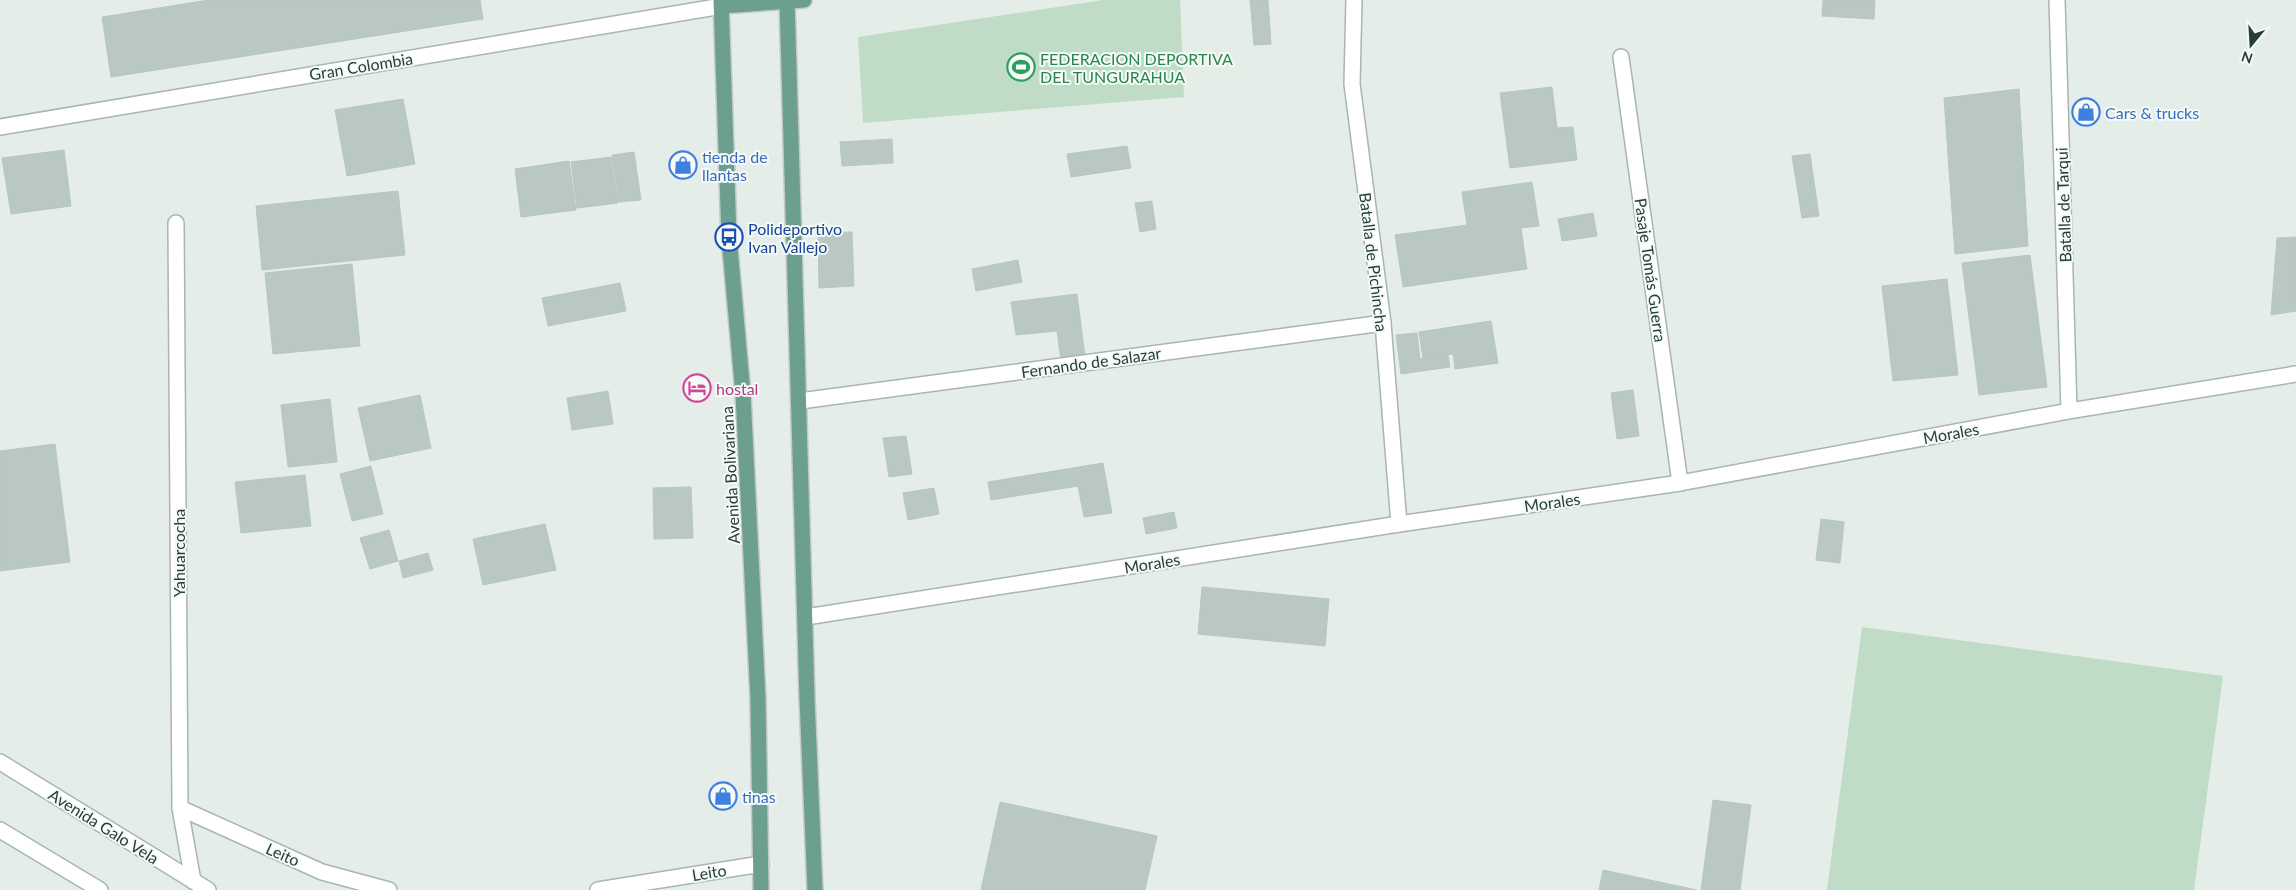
<svg xmlns="http://www.w3.org/2000/svg" width="2296" height="890" font-family="Lato,sans-serif">
	<style>
		.green { fill: #c0dcc7 }
		.building { fill: #bac8c2; stroke: #b8c6c0 }
		.lines { fill: none; stroke-linecap: round; stroke-linejoin: round }
		.service-casing { stroke: #a8b5b0; stroke-width: 18 }
		.minor-casing { stroke: #a8b5b0; stroke-width: 18 }
		.secondary-casing { stroke: #a4b8b1; stroke-width: 18 }
		.primary-casing { stroke: #c2c9c7; stroke-width: 18 }
		.service { stroke: #fff; stroke-width: 15 }
		.minor { stroke: #fff; stroke-width: 15 }
		.secondary { stroke: #fff; stroke-width: 15 }
		.primary { stroke: #6d9f91; stroke-width: 15 }
		.labels { text-anchor: middle; dominant-baseline: central; stroke-width: 4; stroke-linejoin: round; paint-order: stroke }
		.leisure-label { font-size: 16px; fill: #27864d; stroke: #f5faf7; text-anchor: start }
		.street-label { font-size: 16px; fill: #253e37; stroke: #f5faf7 }
		.shop-label { font-size: 16px; fill: #366cbe; stroke: #f5faf7; text-anchor: start }
		.transit-label { font-size: 16px; fill: #164399; stroke: #f5faf7; text-anchor: start }
		.hotel-label { font-size: 16px; fill: #b23c85; stroke: #f5faf7; text-anchor: start }
	</style>
	<rect width="100%" height="100%" fill="#e5ede9"/>
	<g class="green">
		<polygon points="1103,0 1180,0 1184,97 863,123 858,37"/>
		<polygon points="1862,627 2223,676 2194,890 1827,890"/>
	</g>
	<g class="building">
		<polygon points="209,0 480,0 483,19 111,77 102,17"/>
		<polygon points="1250,0 1268,0 1271,44 1254,45"/>
		<polygon points="1823,0 1875,0 1874,19 1822,16"/>
		<polygon points="1552,87 1557,128 1573,127 1577,160 1510,168 1500,93"/>
		<polygon points="2019,89 2028,246 1955,254 1944,98"/>
		<polygon points="403,99 415,164 347,176 335,110"/>
		<polygon points="892,139 893,163 842,166 840,142"/>
		<polygon points="1127,146 1131,168 1071,177 1067,154"/>
		<polygon points="64,150 71,206 11,214 2,158"/>
		<polygon points="634,152 641,200 619,202 612,155"/>
		<polygon points="1810,154 1819,216 1802,218 1792,156"/>
		<polygon points="611,157 618,203 577,208 571,162"/>
		<polygon points="569,161 576,210 521,217 515,169"/>
		<polygon points="1532,182 1539,226 1521,228 1527,269 1403,287 1395,235 1467,225 1462,192"/>
		<polygon points="398,191 405,255 262,270 256,206"/>
		<polygon points="1152,201 1156,229 1140,232 1135,203"/>
		<polygon points="1593,213 1597,236 1562,241 1558,219"/>
		<polygon points="852,232 854,286 819,288 818,233"/>
		<polygon points="2296,237 2296,311 2271,315 2277,238"/>
		<polygon points="2030,255 2047,387 1979,395 1962,263"/>
		<polygon points="1018,260 1022,282 976,291 972,269"/>
		<polygon points="352,264 360,346 273,354 265,273"/>
		<polygon points="1947,279 1958,375 1893,381 1882,286"/>
		<polygon points="620,283 626,311 548,326 542,298"/>
		<polygon points="1077,294 1085,357 1061,360 1057,331 1016,335 1011,302"/>
		<polygon points="1491,321 1498,363 1455,369 1453,354 1423,358 1419,332"/>
		<polygon points="1417,333 1420,359 1448,355 1450,367 1401,374 1396,335"/>
		<polygon points="1633,390 1639,436 1617,439 1611,393"/>
		<polygon points="608,391 613,424 572,430 567,398"/>
		<polygon points="420,395 431,448 370,461 358,408"/>
		<polygon points="330,399 337,462 288,467 281,405"/>
		<polygon points="906,436 912,474 889,477 883,438"/>
		<polygon points="55,444 70,562 0,571 0,451"/>
		<polygon points="1103,463 1112,513 1084,517 1078,486 991,500 988,482"/>
		<polygon points="371,466 383,514 352,521 340,474"/>
		<polygon points="305,475 311,526 241,533 235,482"/>
		<polygon points="691,487 693,538 654,539 653,488"/>
		<polygon points="934,488 939,514 908,520 903,493"/>
		<polygon points="1174,512 1177,528 1146,534 1143,518"/>
		<polygon points="1821,519 1844,522 1840,563 1816,560"/>
		<polygon points="545,524 556,570 483,585 473,539"/>
		<polygon points="389,530 398,561 370,569 360,538"/>
		<polygon points="428,553 433,570 403,578 399,561"/>
		<polygon points="1202,587 1329,599 1325,646 1198,634"/>
		<polygon points="1713,800 1751,805 1740,890 1701,890"/>
		<polygon points="1000,802 1157,836 1145,890 981,890"/>
		<polygon points="1603,870 1697,890 1599,890"/>
	</g>
	<g class="lines">
		<g class="service-casing">
			<polyline id="service" points="800,401 1383,323"/>
		</g>
		<g class="minor-casing">
			<g id="minor">
				<polyline points="1354,0 1352,84 1383,323 1399,524"/>
				<polyline points="2057,0 2069,411"/>
				<polyline points="1621,57 1680,483"/>
				<polyline points="0,127 722,6"/>
				<polyline points="176,223 180,808 193,881"/>
				<polyline points="806,617 1399,524 1680,483 2069,411 2296,374"/>
				<polyline points="180,808 322,872 389,890"/>
				<polyline points="598,890 761,864"/>
			</g>
		</g>
		<g class="secondary-casing">
			<g id="secondary">
				<polyline points="0,762 208,890"/>
				<polyline points="0,830 100,890"/>
			</g>
		</g>
		<g class="primary-casing">
			<g id="primary">
				<polyline points="721,0 729,237 743,394 758,699 761,890"/>
				<polyline points="787,0 807,698 815,890"/>
				<polyline points="722,6 804,0"/>
			</g>
		</g>
		<use href="#service" class="service"/>
		<use href="#minor" class="minor"/>
		<use href="#secondary" class="secondary"/>
		<use href="#primary" class="primary"/>
	</g>
	<defs>
		<g id="stadium-ring" transform="scale(1.4375)"><circle r="9.5" fill="#f5faf7" stroke="#2e9e5b" stroke-width="1.5"/><path d="M0-5a6.5 5 0 1 0 0 10a6.5 5 0 1 0 0-10ZM-3.5-1.8h7v3.6h-7Z" fill="#2e9e5b"/></g>
		<g id="shop-ring" transform="scale(1.4375)"><circle r="9.5" fill="#f5faf7" stroke="#3f7fe0" stroke-width="1.5"/><path d="M-5-2.5h2.3a2.7 3.5 0 0 1 5.4 0H5L5.5 6h-11ZM-1.5-2.5h3a1.5 2.3 0 0 0-3 0Z" fill="#3f7fe0"/></g>
		<g id="bus-ring" transform="scale(1.4375)"><circle r="9.5" fill="#f5faf7" stroke="#1a4fb4" stroke-width="1.5"/><path d="M-5-6H5V4H4V6H2V4H-2V6H-4V4H-5ZM-3.5-4V0h7V-4ZM-3.5 1.2v1.5H-2V1.2ZM2 1.2v1.5H3.5V1.2Z" fill="#1a4fb4"/></g>
		<g id="hotel-ring" transform="scale(1.4375)"><circle r="9.5" fill="#f5faf7" stroke="#d1479c" stroke-width="1.5"/><path d="M-6-4.5h1.5V1H6V5H4.5V3h-9V5H-6ZM-4 0a1.8 1.8 0 1 1 3.6 0ZM.5 0V-2.5h3Q6-2.5 6 0Z" fill="#d1479c"/></g>
	</defs>
	<g fill-rule="evenodd">
		<use href="#stadium-ring" x="1021" y="67"/>
		<use href="#shop-ring" x="2086" y="112"/>
		<use href="#shop-ring" x="683" y="165"/>
		<use href="#bus-ring" x="729" y="237"/>
		<use href="#hotel-ring" x="697" y="388"/>
		<use href="#shop-ring" x="723" y="796"/>
	</g>
	<g class="labels">
		<g class="leisure-label">
			<text x="1040" y="58">FEDERACION DEPORTIVA<tspan x="1040" dy="18">DEL TUNGURAHUA</tspan></text>
		</g>
		<g class="street-label">
			<text transform="translate(361 66) rotate(-9)">Gran Colombia</text>
			<text transform="translate(2063 205) rotate(-92)">Batalla de Tarqui</text>
			<text transform="translate(1374 262) rotate(83)">Batalla de Pichincha</text>
			<text transform="translate(1651 270) rotate(82)">Pasaje Tomás Guerra</text>
			<text transform="translate(1091 362) rotate(-8)">Fernando de Salazar</text>
			<text transform="translate(1951 433) rotate(-10)">Morales</text>
			<text transform="translate(730 475) rotate(-93)">Avenida Bolivariana</text>
			<text transform="translate(1552 502) rotate(-8)">Morales</text>
			<text transform="translate(178 553) rotate(-90)">Yahuarcocha</text>
			<text transform="translate(1152 563) rotate(-9)">Morales</text>
			<text transform="translate(104 826) rotate(32)">Avenida Galo Vela</text>
			<text transform="translate(283 854) rotate(24)">Leito</text>
			<text transform="translate(709 872) rotate(-9)">Leito</text>
		</g>
		<g class="shop-label">
			<text x="2105" y="112">Cars &amp; trucks</text>
			<text x="702" y="156">tienda de<tspan x="702" dy="18">llantas</tspan></text>
			<text x="742" y="796">tinas</text>
		</g>
		<g class="transit-label">
			<text x="748" y="228">Polideportivo<tspan x="748" dy="18">Ivan Vallejo</tspan></text>
		</g>
		<g class="hotel-label">
			<text x="716" y="388">hostal</text>
		</g>
	</g>
	<g transform="translate(2251 45) rotate(198)" stroke="#f5faf7" stroke-width="4" paint-order="stroke">
	<path d="M0-4L9 19L0 12L-9 19Z" fill="#253e37"/>
	<text y="-8" font-size="14" font-weight="bold" text-anchor="middle" fill="#253e37">N</text>
	</g>
</svg>
